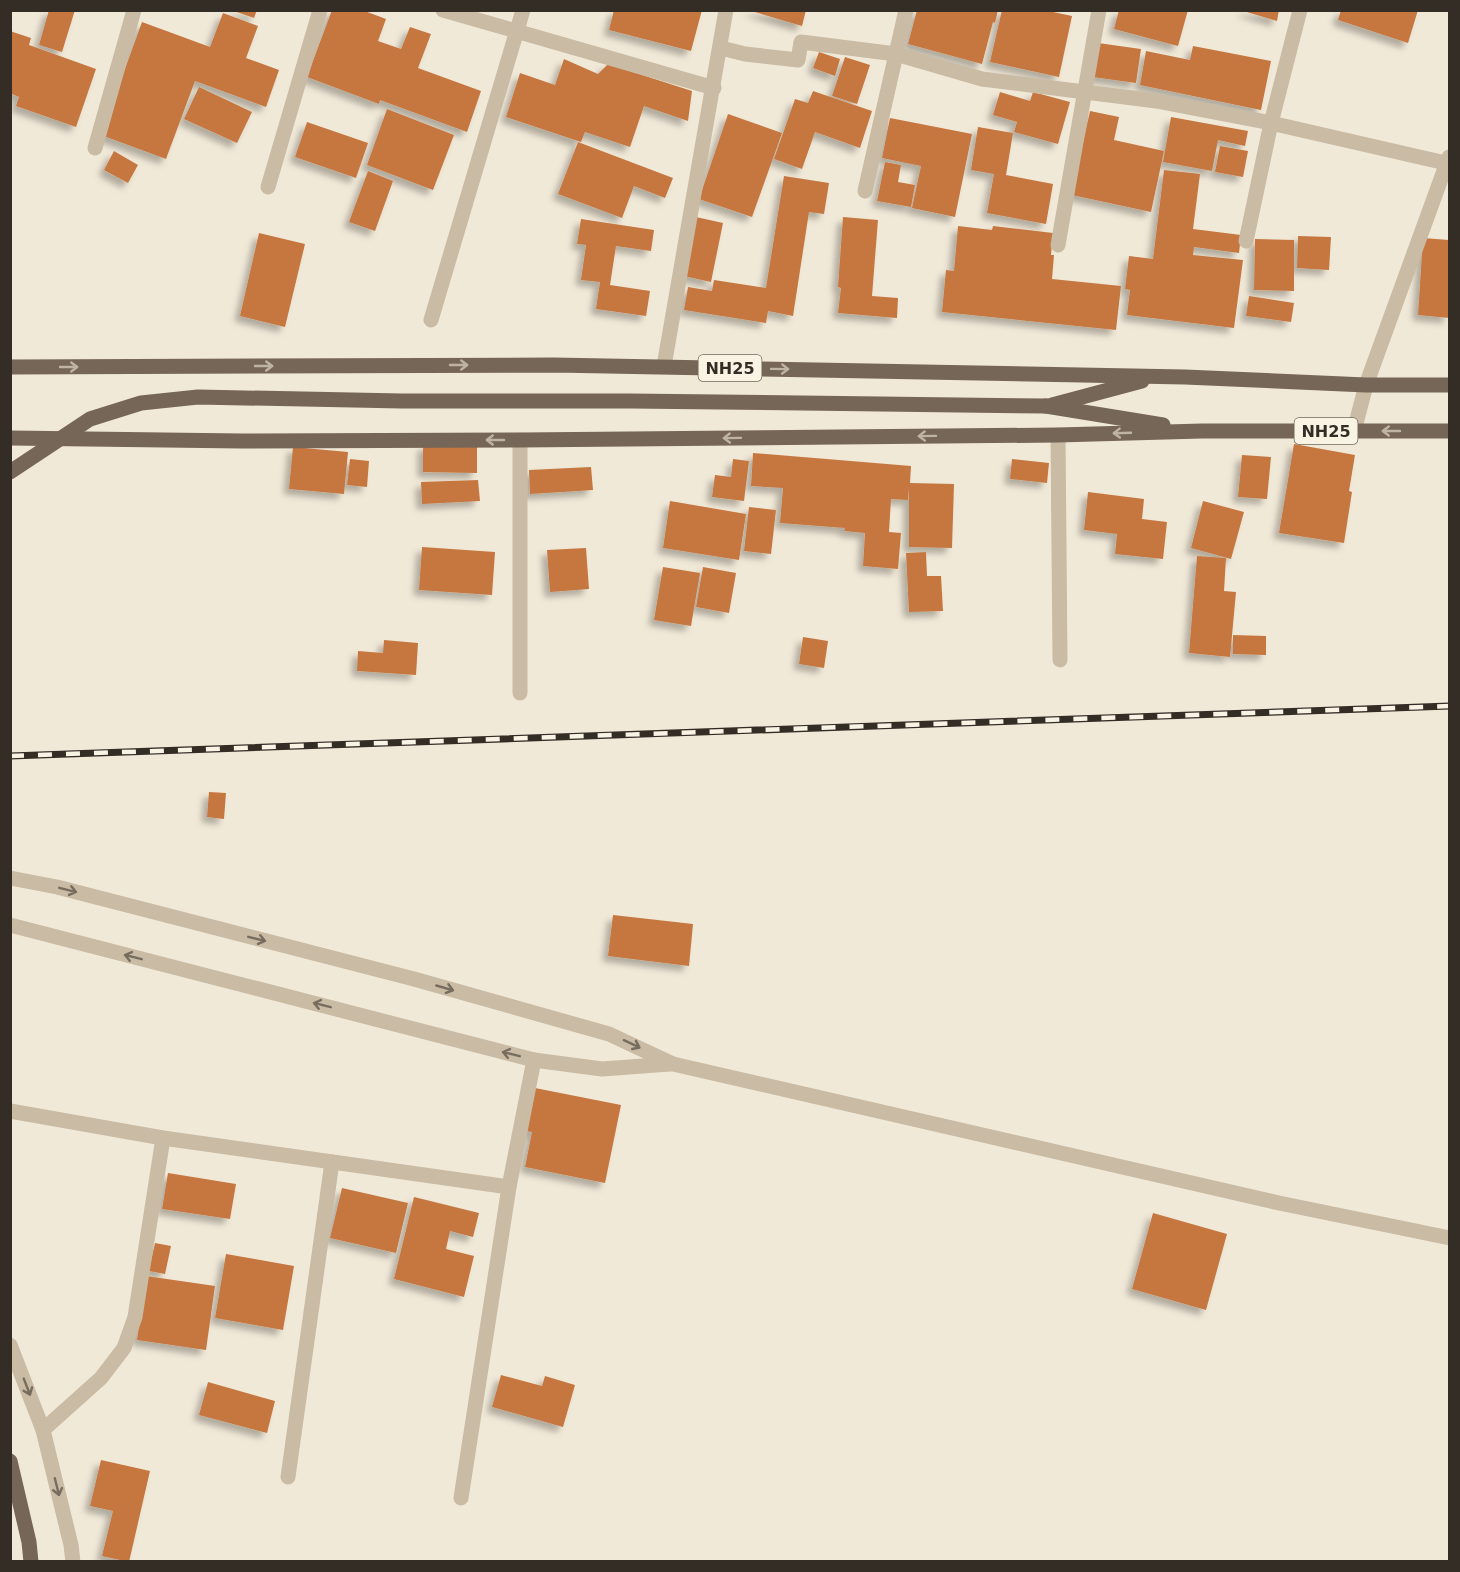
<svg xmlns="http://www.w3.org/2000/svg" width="1460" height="1572" font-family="'DejaVu Sans',sans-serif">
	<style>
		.building { fill: #c67741; filter: url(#shadow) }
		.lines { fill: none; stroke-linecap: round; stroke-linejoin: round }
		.minor { stroke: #c9bba4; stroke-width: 15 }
		.major { stroke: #766657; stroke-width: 15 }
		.rail-casing { stroke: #342d26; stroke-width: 7 }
		.rail { stroke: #f9f3e4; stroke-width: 4.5; stroke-dasharray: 14; stroke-linecap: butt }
		.major-bridge { stroke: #766657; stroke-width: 15 }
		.oneway { stroke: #beb4a5 }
		.oneway2 { stroke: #776d5f }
		.labels { text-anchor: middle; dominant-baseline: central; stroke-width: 4.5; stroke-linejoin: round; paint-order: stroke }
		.shield { fill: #f9f3e4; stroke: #6f685f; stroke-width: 1.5 }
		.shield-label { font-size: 16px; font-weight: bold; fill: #342d26 }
	</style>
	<defs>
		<filter id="shadow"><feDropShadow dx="-5.5" dy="5.5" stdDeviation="3" flood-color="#0004"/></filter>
	</defs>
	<rect width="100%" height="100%" fill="#f1e9d8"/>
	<g class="building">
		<polygon points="49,10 75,10 62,52 39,45"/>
		<polygon points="231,10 257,10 254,18"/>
		<polygon points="332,10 362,10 386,19 378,41 401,49 410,27 431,34 418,68 481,91 467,132 380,100 379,104 307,77"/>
		<polygon points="614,10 702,10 691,51 609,30"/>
		<polygon points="748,10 806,10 802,26"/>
		<polygon points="917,10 998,10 995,23 993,22 982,64 908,44"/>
		<polygon points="1002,10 1044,10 1072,16 1059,77 990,62"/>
		<polygon points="1119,10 1188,10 1178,46 1114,29"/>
		<polygon points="1240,10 1279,10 1277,21"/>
		<polygon points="1341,10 1418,10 1408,43 1338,20"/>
		<polygon points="223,13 258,26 246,58 279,70 266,107 195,81 166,159 101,135 142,22 210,47"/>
		<polygon points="10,31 31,38 29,45 96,69 76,127 16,106 19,97 10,93"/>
		<polygon points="1098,43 1141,49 1136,83 1093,77"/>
		<polygon points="1193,46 1271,61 1261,110 1140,85 1146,51 1190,60"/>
		<polygon points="819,52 840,59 835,76 813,68"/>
		<polygon points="845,57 870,65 857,104 832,96"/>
		<polygon points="564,59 598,74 608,64 692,91 688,121 644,106 630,147 585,132 581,142 506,117 520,73 555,85"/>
		<polygon points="199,87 252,112 237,143 184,119"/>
		<polygon points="813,91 872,111 860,148 815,132 802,169 774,159 795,99 808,103"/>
		<polygon points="1000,92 1030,101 1033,92 1070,102 1058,144 1014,132 1017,122 993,115"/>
		<polygon points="387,109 454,135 433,190 367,165"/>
		<polygon points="1090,111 1119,117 1114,140 1164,151 1151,212 1072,195"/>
		<polygon points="728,114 782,133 752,217 699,199"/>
		<polygon points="1171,117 1248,131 1245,146 1218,140 1212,171 1163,162"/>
		<polygon points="890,118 972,134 955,217 912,208 921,166 882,158"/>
		<polygon points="307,122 368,143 356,178 295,157"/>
		<polygon points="978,127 1013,133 1006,175 1053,184 1046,224 987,213 994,174 971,170"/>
		<polygon points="578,142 673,178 665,198 634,186 622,218 558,194"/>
		<polygon points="1220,146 1248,151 1243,177 1215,172"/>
		<polygon points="114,151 138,165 128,183 104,170"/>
		<polygon points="885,162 901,165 898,182 915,185 911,207 877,201"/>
		<polygon points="1164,170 1200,174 1193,229 1241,235 1239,253 1194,247 1193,255 1243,260 1234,328 1127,315 1130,290 1125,289 1129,256 1153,259"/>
		<polygon points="368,171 393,181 375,231 349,222"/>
		<polygon points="784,176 829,183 824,214 809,212 793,316 768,311 766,323 684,310 688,287 712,291 714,280 766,288"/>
		<polygon points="696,217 723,223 711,282 684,276"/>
		<polygon points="843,217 878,220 872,296 898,298 897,318 838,313 841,288 838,287"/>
		<polygon points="581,219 654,230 651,251 616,246 610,285 650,291 646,316 596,309 600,282 581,280 586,245 577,244"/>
		<polygon points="958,226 992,230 993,226 1053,233 1051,255 1054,255 1052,279 1121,286 1116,330 942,312 946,270 954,271"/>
		<polygon points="259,233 305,244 285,327 240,316"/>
		<polygon points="1298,236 1331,237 1329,270 1297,268"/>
		<polygon points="1423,238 1449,240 1449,318 1418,315"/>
		<polygon points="1255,239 1294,240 1294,291 1254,290"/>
		<polygon points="1249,296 1294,303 1291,322 1246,316"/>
		<polygon points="1294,444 1355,455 1349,491 1352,492 1344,543 1279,533"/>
		<polygon points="423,445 477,445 477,473 423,472"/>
		<polygon points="293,447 348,452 344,494 289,489"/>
		<polygon points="753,453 911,466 910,483 954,484 952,548 909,547 909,488 908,500 891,499 889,532 901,533 898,569 863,566 865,533 844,531 845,528 780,523 783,488 751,486"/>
		<polygon points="1242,455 1271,457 1267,499 1238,497"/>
		<polygon points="350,459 369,461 367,487 347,485"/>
		<polygon points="733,459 749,461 744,501 712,497 715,475 731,477"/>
		<polygon points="1012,459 1049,463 1047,483 1010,479"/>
		<polygon points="591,467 593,490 530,494 529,470"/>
		<polygon points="478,480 480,501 422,504 421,482"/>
		<polygon points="1088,492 1144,499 1142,519 1167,522 1163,559 1115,554 1117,534 1084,530"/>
		<polygon points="670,501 746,514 739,560 663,548"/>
		<polygon points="1203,501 1244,512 1231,559 1191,548"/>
		<polygon points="749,507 776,510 771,554 744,551"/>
		<polygon points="422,547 495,552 492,595 419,590"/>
		<polygon points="586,548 589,589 550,592 547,550"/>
		<polygon points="926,552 927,576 941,576 943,611 909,612 906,553"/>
		<polygon points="1197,556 1226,558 1224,591 1236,592 1230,657 1189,653"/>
		<polygon points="663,567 700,573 691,626 654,620"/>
		<polygon points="703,567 736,573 729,613 696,607"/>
		<polygon points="1233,635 1266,636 1266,655 1233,654"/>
		<polygon points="803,637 828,641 824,668 799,664"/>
		<polygon points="384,640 418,643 416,675 357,671 358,651 383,653"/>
		<polygon points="209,792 226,793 224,819 207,817"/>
		<polygon points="613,915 693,924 689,966 608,956"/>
		<polygon points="535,1088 621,1105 605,1183 525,1167 532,1132 526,1131"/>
		<polygon points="168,1173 236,1184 230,1219 162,1209"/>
		<polygon points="342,1188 408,1203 396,1253 330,1238"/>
		<polygon points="414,1197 479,1213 473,1237 450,1231 446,1249 474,1256 464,1297 394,1279"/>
		<polygon points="1153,1213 1227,1234 1206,1310 1132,1289"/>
		<polygon points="155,1243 171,1246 165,1274 149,1271"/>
		<polygon points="226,1254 294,1266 283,1330 215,1318"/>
		<polygon points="146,1276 215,1286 206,1350 137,1340"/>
		<polygon points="501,1375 542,1386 545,1376 575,1385 563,1427 492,1407"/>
		<polygon points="208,1382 275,1401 267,1433 199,1415"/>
		<polygon points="101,1460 150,1471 129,1562 102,1556 113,1511 90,1506"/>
	</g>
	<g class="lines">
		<g class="minor">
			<polyline points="443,10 714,88"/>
			<polyline points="721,48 745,54 798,60 801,42 896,54 982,79 1156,101 1271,123 1450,164"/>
			<polyline points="95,148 134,10"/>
			<polyline points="268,187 320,10"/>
			<polyline points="865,191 906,10"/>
			<polyline points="1246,241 1271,123 1300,10"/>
			<polyline points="1058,245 1099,10"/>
			<polyline points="431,320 523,10"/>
			<polyline points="664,366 726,10"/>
			<polyline points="1354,431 1366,385 1449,157"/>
			<polyline points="1058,435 1060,660"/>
			<polyline points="520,693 520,440"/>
			<polyline points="10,878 57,887 414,979 609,1034 673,1064 1279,1203 1450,1238"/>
			<polyline points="10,925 534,1060 602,1069 670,1064"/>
			<polyline points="10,1111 163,1138 509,1187 534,1060"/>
			<polyline points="10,1345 43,1430 71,1545 73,1562"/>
			<polyline points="43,1430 101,1378 124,1348 135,1317 163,1138"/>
			<polyline points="288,1477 332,1162"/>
			<polyline points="461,1498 509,1187"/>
		</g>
		<g class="major">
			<polyline points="10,367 554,365 1185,377 1366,385 1450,385"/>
			<polyline points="1052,405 1142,381"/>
			<polyline points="1046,406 1163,425"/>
			<polyline points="10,438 242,441 520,440 1058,435 1202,431 1450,431"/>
			<polyline points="10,1461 29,1542 31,1562"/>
		</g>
		<g class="rail-casing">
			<polyline id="rail" points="10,756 1450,706"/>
		</g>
		<use href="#rail" class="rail"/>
		<polyline class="major-bridge" points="10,472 90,419 141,403 198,397 402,401 630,401 1046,406"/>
	</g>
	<defs><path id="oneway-shaft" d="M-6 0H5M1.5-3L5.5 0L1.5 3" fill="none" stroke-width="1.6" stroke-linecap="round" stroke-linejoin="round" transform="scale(1.5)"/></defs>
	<g class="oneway">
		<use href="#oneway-shaft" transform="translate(459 365)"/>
		<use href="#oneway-shaft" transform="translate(264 366)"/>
		<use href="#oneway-shaft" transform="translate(69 367)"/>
		<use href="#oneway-shaft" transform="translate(780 369) rotate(1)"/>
		<use href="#oneway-shaft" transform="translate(1391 431) rotate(-180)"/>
		<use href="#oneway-shaft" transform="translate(1122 433) rotate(178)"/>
		<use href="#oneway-shaft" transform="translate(927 436) rotate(179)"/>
		<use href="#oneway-shaft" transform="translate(732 438) rotate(179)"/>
		<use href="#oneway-shaft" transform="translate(495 440) rotate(180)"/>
	</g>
	<g class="oneway2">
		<use href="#oneway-shaft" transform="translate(68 890) rotate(14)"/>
		<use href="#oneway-shaft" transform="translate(257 939) rotate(14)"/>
		<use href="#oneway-shaft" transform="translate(133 957) rotate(-166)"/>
		<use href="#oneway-shaft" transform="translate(445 988) rotate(16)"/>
		<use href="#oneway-shaft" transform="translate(322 1005) rotate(-166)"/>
		<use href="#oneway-shaft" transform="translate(632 1044) rotate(25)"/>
		<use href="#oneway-shaft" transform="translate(511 1054) rotate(-166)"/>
		<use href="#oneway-shaft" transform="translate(27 1387) rotate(69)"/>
		<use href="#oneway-shaft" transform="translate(57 1487) rotate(76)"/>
	</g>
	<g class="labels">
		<g class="shield">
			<rect x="698.5" y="355" width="63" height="26" rx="4.5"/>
			<rect x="1294.5" y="418" width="63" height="26" rx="4.5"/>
		</g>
		<g class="shield-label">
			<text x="730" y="368">NH25</text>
			<text x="1326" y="431">NH25</text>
		</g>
	</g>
	<rect width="1460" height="1572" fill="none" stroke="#342d26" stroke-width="24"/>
</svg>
